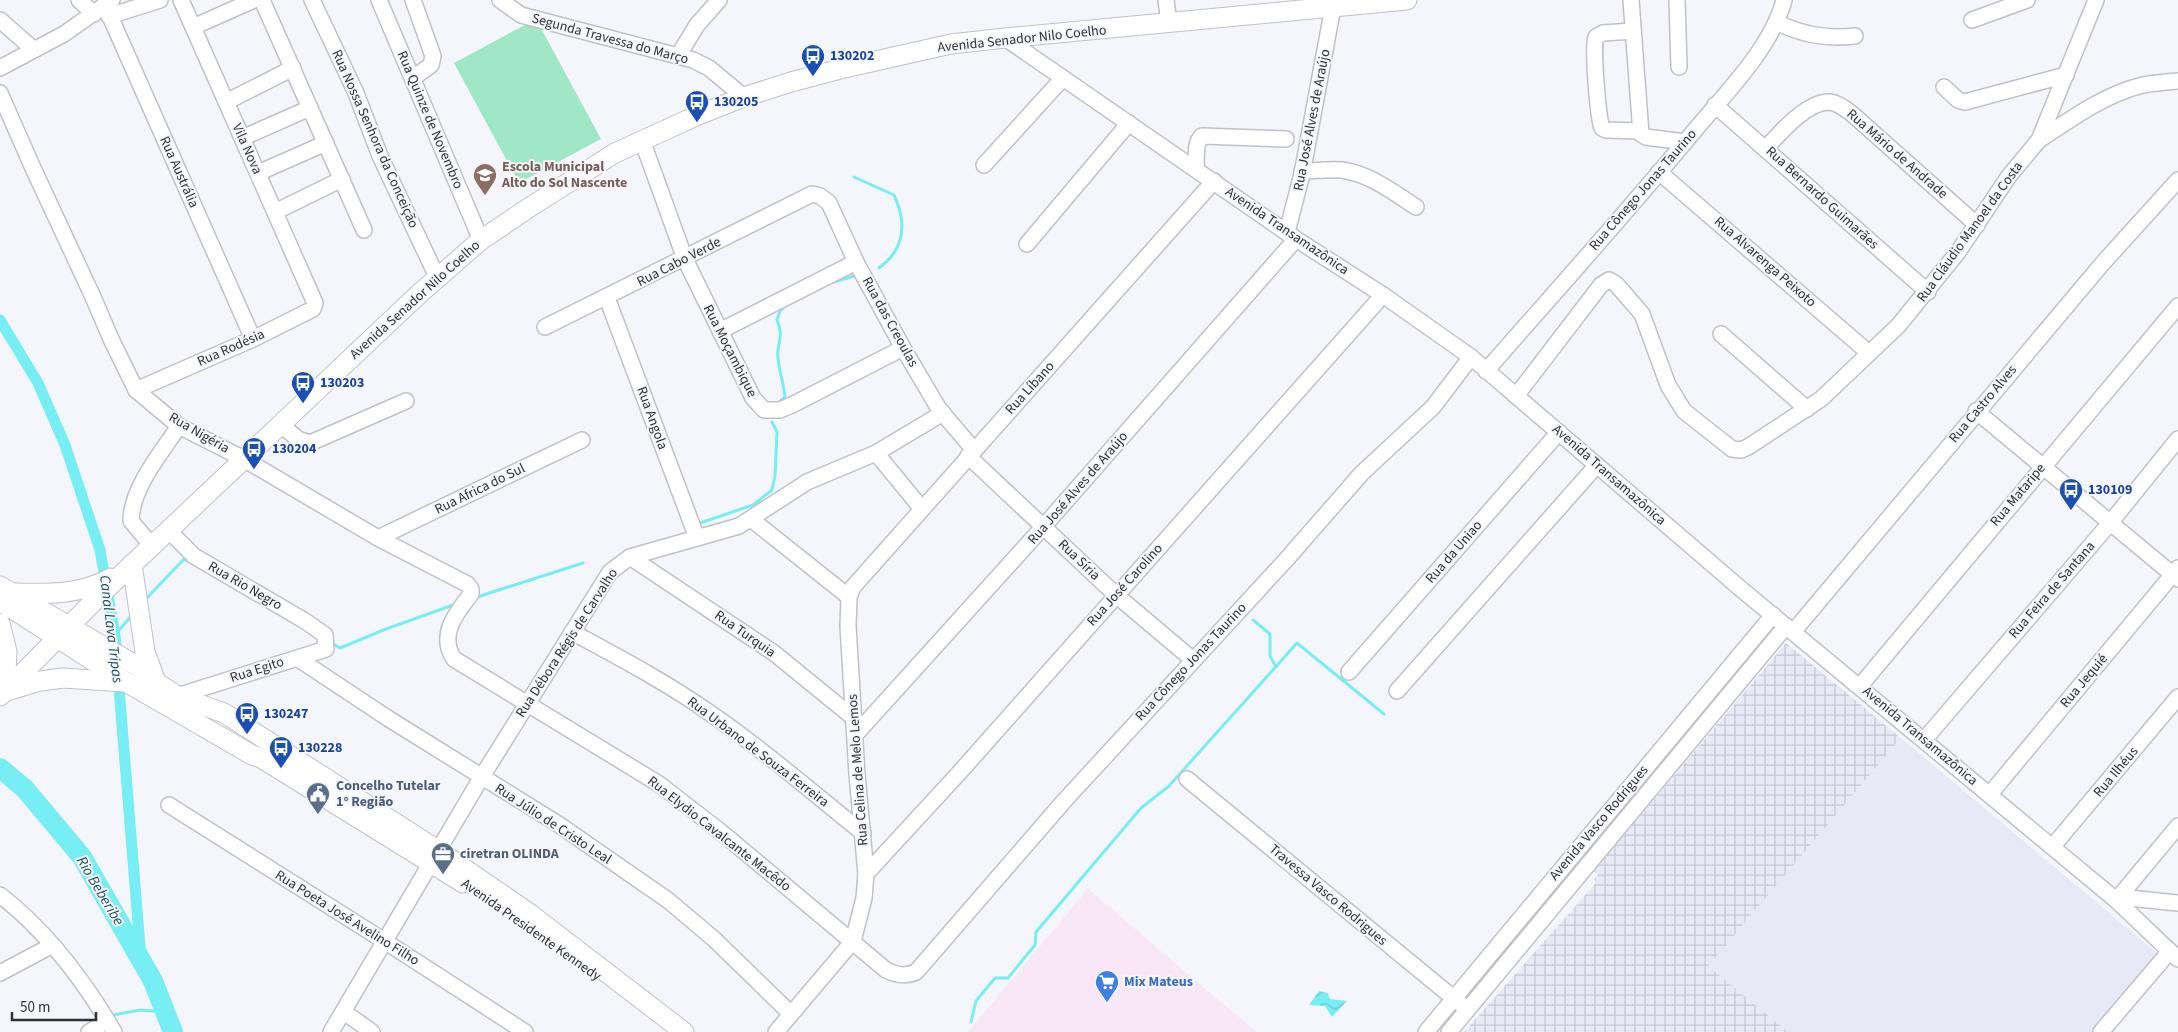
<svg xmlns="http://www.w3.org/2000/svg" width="2178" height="1032" font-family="'Source Sans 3',sans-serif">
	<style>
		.commercial { fill: #f9e6f6 }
		.industrial { fill: url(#industrial-grid) }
		.built { fill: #e7e9f6 }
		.park { fill: url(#park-dots) }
		.pitch { fill: #9fe7c5 }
		.water { fill: url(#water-waves) }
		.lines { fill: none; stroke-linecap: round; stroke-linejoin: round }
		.stream { stroke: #77edf4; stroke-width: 3 }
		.canal { stroke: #77edf4; stroke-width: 11 }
		.river { stroke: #77edf4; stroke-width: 20 }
		.minor-casing { stroke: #c0c1c7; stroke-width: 18 }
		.major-casing { stroke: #c0c1c7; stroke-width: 21 }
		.minor { stroke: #fff; stroke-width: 15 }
		.major { stroke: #fff; stroke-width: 19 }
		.labels { text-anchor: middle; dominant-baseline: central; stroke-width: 4; stroke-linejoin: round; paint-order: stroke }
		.street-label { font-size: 14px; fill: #303133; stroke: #f5f6fc }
		.transit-label { font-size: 14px; font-weight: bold; fill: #164399; stroke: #f5f6fc; text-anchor: start }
		.education-label { font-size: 14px; font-weight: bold; fill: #785e54; stroke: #f5f6fc; text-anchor: start }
		.service-label { font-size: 14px; font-weight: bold; fill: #4e5e75; stroke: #f5f6fc; text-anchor: start }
		.shop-label { font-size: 14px; font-weight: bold; fill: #366cbe; stroke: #f5f6fc; text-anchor: start }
		.water-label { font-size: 15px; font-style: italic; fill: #1d5154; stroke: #f5f6fc }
	</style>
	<defs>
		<pattern id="industrial-grid" width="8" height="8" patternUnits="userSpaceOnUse" patternTransform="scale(1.25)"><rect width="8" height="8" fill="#e7e9f6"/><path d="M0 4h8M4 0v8" fill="none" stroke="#c6c8d3"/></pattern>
		<pattern id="park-dots" width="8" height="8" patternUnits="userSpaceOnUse" patternTransform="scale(1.25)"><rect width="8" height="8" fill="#9fe7c5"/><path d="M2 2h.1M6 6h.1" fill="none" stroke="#89c7aa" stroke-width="1.8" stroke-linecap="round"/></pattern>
		<pattern id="water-waves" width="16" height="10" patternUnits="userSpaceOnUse" patternTransform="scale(1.25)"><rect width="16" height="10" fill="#77edf4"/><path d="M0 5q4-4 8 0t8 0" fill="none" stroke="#67ccd2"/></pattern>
	</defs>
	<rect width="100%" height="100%" fill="#f5f6fc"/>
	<polygon class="commercial" points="1088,889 1222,1003 1257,1032 968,1032"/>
	<polygon class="industrial" points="1786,643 1901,738 1709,966 1789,1032 1464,1032 1594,885 1596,882 1594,879 1598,875 1594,871"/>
	<polygon class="built" points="1901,738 2158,954 2093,1032 1788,1032 1708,966"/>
	<g class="park">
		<polygon points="1715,692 1721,697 1632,803 1626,798"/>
		<polygon points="1622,804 1628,809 1475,993 1469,988"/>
	</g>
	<polygon class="pitch" points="536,19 601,139 519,183 454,63"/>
	<polygon class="water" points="1319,991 1328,993 1330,999 1347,1001 1332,1017 1325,1006 1309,1005"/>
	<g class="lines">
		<g class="stream">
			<path d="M854,177L894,195C907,223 905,249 879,268"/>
			<polyline points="830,283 858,275"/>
			<path d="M777,404L785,397C784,384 779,371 778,358C776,343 785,339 777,320L780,311L787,304"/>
			<polyline points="697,524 753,505 772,490 775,476 777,432 772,422"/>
			<polyline points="474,598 583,563"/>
			<polyline points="145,600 184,559 190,562"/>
			<polyline points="1253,620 1270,634 1270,656 1276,667"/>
			<polyline points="115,635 133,614"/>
			<polyline points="330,642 340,648 386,629 456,604"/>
			<polyline points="108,1016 140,1010 165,1012"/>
			<polyline points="971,1022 976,1001 995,978 1008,978 1035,945 1036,932 1141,808 1169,786 1297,643 1384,714"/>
		</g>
		<g class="canal">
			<polyline points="0,320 38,383 65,445 100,550 115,635 117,657"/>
			<polyline points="118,676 141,959"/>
		</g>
		<polyline class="river" points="0,768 25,789 82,857 153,981 173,1032"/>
		<g class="minor-casing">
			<g id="minor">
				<polyline points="79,0 94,14"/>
				<polyline points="262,0 364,230"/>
				<polyline points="312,0 356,93 380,156 437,277"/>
				<polyline points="379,0 481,240"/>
				<polyline points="413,0 433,56 431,65 413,78"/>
				<polyline points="500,0 521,15 693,60 709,68 744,97"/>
				<polyline points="1166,0 1169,23"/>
				<polyline points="1631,0 1641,134 1646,137 1685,142"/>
				<polyline points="1677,0 1679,67"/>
				<polyline points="105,5 253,339"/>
				<polyline points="109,16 160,0"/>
				<polyline points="0,20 33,49"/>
				<polyline points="1972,20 2027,0"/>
				<path d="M1776,22C1803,35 1826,39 1855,36"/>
				<polyline points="193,27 254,0"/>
				<path d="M1633,31L1603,33L1596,37C1592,45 1598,118 1602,128L1606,130L1641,131"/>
				<polyline points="1005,38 1296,239 1383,295 1471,357 1741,589 2116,900 2178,959"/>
				<polyline points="678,56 697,25 719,0"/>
				<polyline points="0,68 64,34 112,0"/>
				<polyline points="1944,87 1958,100 1965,102 2066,75"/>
				<path d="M0,93L32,166L93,297L111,339L136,390L179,426L242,458L378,538L467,584L471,589V594C456,613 438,635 454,659L659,784L721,832L886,970C896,975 905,977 916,972L1065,800L1285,561L1362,473L1433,407L1471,357"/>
				<polyline points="226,102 293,68"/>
				<polyline points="1715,105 1928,292"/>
				<polyline points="242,138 310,108"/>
				<polyline points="642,140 685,259 753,398 764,410 780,410 792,405 903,348"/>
				<path d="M2039,140C2071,119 2105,94 2143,85C2154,83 2166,82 2178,81"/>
				<path d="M1766,148C1780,133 1807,101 1830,102C1838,103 1844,108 1851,113L1977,225"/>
				<polyline points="984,165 1063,78"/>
				<path d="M1196,168C1197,158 1194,143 1202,136L1286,139"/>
				<path d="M1302,171C1315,171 1329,169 1342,170C1370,174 1393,192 1416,207"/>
				<polyline points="1659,172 1869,353"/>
				<polyline points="258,173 326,143"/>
				<polyline points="275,212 342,179"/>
				<polyline points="1287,232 1302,174 1333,7"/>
				<polyline points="1027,244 1129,123"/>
				<polyline points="607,298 697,538"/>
				<polyline points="545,327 812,194 820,196 829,203 856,262 903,348 939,409 974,450"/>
				<polyline points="720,331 856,262"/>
				<polyline points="1721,334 1807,409"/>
				<path d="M1486,371C1556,291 1627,212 1695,130C1726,93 1772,47 1784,0"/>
				<polyline points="136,390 253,339 313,309 315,303 181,0"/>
				<polyline points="1516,396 1601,285 1609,280 1616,284 1642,314 1668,385 1684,411 1732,449 1741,450 1748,447 1821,399 1898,326 1958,252 2009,176 2039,140 2096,0"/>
				<polyline points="1976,411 2178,579"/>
				<polyline points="280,424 298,439 310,443 406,401"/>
				<polyline points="876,453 922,509"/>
				<polyline points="968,456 1116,595 1193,660"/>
				<polyline points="751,519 849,597"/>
				<polyline points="168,530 194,556 305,621 325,635 326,649 177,696"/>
				<polyline points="378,538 582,440"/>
				<path d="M152,546L131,521C131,488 162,452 179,426"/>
				<polyline points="630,557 774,653 855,719"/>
				<path d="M572,632C618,657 664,681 707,711C761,748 812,792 863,833"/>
				<polyline points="1793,632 2102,264 2178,180"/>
				<polyline points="297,658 389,719 558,824 669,901 715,940 791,1014"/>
				<polyline points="1349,672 1559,432"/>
				<polyline points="1860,686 2178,306"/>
				<polyline points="1397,691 1597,465"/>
				<polyline points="856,734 1044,526 1296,239"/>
				<polyline points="1924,740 2110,523 2178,439"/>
				<polyline points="1187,779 1462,1005"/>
				<polyline points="1990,794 2178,568"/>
				<polyline points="169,805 386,942 525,1032"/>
				<polyline points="2053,846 2178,697"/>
				<polyline points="866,874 959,773 1383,295"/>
				<path d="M0,895C46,931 85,982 114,1032"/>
				<polyline points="2119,897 2178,826"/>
				<polyline points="2116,900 2119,897 2178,903"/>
				<polyline points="0,973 47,948"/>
				<polyline points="344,1012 372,1032"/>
				<polyline points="89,1032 98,1027"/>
				<polyline points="331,1032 481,778 610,572 630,557 739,526 807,482 876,453 943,413"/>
				<polyline points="776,1032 853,941 864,898 866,874 857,774 848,626 849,597 853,587 1214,181"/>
				<polyline points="1426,1032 1773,615"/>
				<polyline points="1449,1032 1786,626"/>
				<polyline points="2101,1032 2170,951"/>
			</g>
		</g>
		<g class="major-casing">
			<g id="major">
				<polyline points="132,564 145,652 155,679"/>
				<polyline points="0,586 137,666 156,682 177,696 224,713 439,851 529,913 684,1032"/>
				<path d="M14,593C48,594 80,595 111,578"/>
				<polyline points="0,601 126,682 252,755 261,758 463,883"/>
				<polyline points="0,623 7,652 5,691"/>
				<polyline points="7,691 40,681 63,678 125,682"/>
				<polyline points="0,696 102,593 419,294 481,240 530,207 615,153 696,116 744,97 791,82 840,69 951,44 1005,38 1407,0"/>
			</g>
		</g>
		<use href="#minor" class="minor"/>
		<use href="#major" class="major"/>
	</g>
	<defs>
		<g id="bus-pin" transform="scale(1.25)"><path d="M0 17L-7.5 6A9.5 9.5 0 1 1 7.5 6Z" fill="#1a4fb4" stroke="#f5f6fc"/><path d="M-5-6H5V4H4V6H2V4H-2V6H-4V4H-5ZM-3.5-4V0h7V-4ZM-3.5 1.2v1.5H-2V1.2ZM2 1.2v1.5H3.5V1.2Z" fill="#fff"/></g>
		<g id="school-pin" transform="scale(1.25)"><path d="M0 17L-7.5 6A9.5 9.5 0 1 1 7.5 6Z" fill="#8d6e63" stroke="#f5f6fc"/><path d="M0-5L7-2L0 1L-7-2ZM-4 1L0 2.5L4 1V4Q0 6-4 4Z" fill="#fff"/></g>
		<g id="civic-pin" transform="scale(1.25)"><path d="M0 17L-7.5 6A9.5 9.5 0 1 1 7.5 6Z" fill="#5c6f8a" stroke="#f5f6fc"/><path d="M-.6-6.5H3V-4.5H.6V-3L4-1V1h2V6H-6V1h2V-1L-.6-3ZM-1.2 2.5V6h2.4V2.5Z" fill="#fff"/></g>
		<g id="office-pin" transform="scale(1.25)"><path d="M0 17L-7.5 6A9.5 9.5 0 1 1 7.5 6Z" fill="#5c6f8a" stroke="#f5f6fc"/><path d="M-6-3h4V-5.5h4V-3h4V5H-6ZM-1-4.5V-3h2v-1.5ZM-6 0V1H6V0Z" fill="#fff"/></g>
		<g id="supermarket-pin" transform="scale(1.25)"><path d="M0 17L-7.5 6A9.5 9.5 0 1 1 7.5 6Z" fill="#3f7fe0" stroke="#f5f6fc"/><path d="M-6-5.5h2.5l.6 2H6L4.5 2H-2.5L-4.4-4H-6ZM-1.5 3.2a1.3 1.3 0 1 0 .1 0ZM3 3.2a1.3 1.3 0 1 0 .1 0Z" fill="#fff"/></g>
	</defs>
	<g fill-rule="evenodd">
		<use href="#bus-pin" x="813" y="56"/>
		<use href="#bus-pin" x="697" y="102"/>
		<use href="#school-pin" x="485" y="175"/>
		<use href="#bus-pin" x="303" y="383"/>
		<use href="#bus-pin" x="254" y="449"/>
		<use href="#bus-pin" x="2071" y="490"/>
		<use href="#bus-pin" x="247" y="714"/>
		<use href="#bus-pin" x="281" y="748"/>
		<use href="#civic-pin" x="318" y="794"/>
		<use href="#office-pin" x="443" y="854"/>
		<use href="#supermarket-pin" x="1107" y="982"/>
	</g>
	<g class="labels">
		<g class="street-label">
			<text transform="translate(610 39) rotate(15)">Segunda Travessa do Março</text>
			<text transform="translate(1022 39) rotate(-6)">Avenida Senador Nilo Coelho</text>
			<text transform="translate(430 120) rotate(67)">Rua Quinze de Novembro</text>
			<text transform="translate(1312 120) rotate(-79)">Rua José Alves de Araújo</text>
			<text transform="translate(375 139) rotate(66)">Rua Nossa Senhora da Conceição</text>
			<text transform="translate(247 149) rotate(66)">Vila Nova</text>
			<text transform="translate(1897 154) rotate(41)">Rua Mário de Andrade</text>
			<text transform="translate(179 172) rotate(66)">Rua Austrália</text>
			<text transform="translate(1643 190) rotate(-49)">Rua Cônego Jonas Taurino</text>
			<text transform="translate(1822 198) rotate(42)">Rua Bernardo Guimarães</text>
			<text transform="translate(1287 231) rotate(34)">Avenida Transamazônica</text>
			<text transform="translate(1970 232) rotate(-54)">Rua Cláudio Manoel da Costa</text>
			<text transform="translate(679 262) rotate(-27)">Rua Cabo Verde</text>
			<text transform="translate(1765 262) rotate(41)">Rua Alvarenga Peixoto</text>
			<text transform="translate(415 300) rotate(-42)">Avenida Senador Nilo Coelho</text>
			<text transform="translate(890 322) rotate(61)">Rua das Creoulas</text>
			<text transform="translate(231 348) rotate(-24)">Rua Rodésia</text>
			<text transform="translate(730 351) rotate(63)">Rua Moçambique</text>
			<text transform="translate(1030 388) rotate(-48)">Rua Líbano</text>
			<text transform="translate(1983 404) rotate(-50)">Rua Castro Alves</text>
			<text transform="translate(652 418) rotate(70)">Rua Angola</text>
			<text transform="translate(199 433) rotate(30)">Rua Nigéria</text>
			<text transform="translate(1609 475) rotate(41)">Avenida Transamazônica</text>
			<text transform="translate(1078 488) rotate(-49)">Rua José Alves de Araújo</text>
			<text transform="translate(480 489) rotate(-26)">Rua Africa do Sul</text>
			<text transform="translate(2018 495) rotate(-50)">Rua Mataripe</text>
			<text transform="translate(1454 552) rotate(-49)">Rua da Uniao</text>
			<text transform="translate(1079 560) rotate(44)">Rua Síria</text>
			<text transform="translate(1125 585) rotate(-48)">Rua José Carolino</text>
			<text transform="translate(245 586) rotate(30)">Rua Rio Negro</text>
			<text transform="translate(2052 590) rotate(-49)">Rua Feira de Santana</text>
			<text transform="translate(745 634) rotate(35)">Rua Turquia</text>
			<text transform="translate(567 643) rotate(-57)">Rua Débora Régis de Carvalho</text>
			<text transform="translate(1191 662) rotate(-47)">Rua Cônego Jonas Taurino</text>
			<text transform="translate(257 670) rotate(-18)">Rua Egito</text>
			<text transform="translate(2084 681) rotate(-50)">Rua Jequié</text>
			<text transform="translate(1920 736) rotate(40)">Avenida Transamazônica</text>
			<text transform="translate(758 752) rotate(37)">Rua Urbano de Souza Ferreira</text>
			<text transform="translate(858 770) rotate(-94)">Rua Celina de Melo Lemos</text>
			<text transform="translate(2116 772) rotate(-50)">Rua Ilhéus</text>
			<text transform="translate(1599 823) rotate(-50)">Avenida Vasco Rodrigues</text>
			<text transform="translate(553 824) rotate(33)">Rua Júlio de Cristo Leal</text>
			<text transform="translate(719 834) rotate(38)">Rua Elydio Cavalcante Macêdo</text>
			<text transform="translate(1328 895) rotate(40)">Travessa Vasco Rodrigues</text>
			<text transform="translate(347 918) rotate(32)">Rua Poeta José Avelino Filho</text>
			<text transform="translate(531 930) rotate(35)">Avenida Presidente Kennedy</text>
		</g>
		<g class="transit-label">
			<text x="830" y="56">130202</text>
			<text x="714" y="102">130205</text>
			<text x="320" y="383">130203</text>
			<text x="272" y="449">130204</text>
			<text x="2088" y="490">130109</text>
			<text x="264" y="714">130247</text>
			<text x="298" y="748">130228</text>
		</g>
		<g class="education-label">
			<text x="502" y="167">Escola Municipal<tspan x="502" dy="16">Alto do Sol Nascente</tspan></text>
		</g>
		<g class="service-label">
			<text x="336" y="786">Concelho Tutelar<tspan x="336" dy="16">1° Região</tspan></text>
			<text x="460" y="854">ciretran OLINDA</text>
		</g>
		<g class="shop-label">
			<text x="1124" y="982">Mix Mateus</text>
		</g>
		<g class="water-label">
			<text transform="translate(111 629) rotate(83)">Canal Lava Tripas</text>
			<text transform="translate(100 891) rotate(59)">Rio Beberibe</text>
		</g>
	</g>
	<path d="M12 1012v8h84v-8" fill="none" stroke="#303133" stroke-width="2.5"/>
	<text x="20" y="1012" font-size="15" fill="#303133" stroke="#f5f6fc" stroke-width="4" paint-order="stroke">50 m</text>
</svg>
